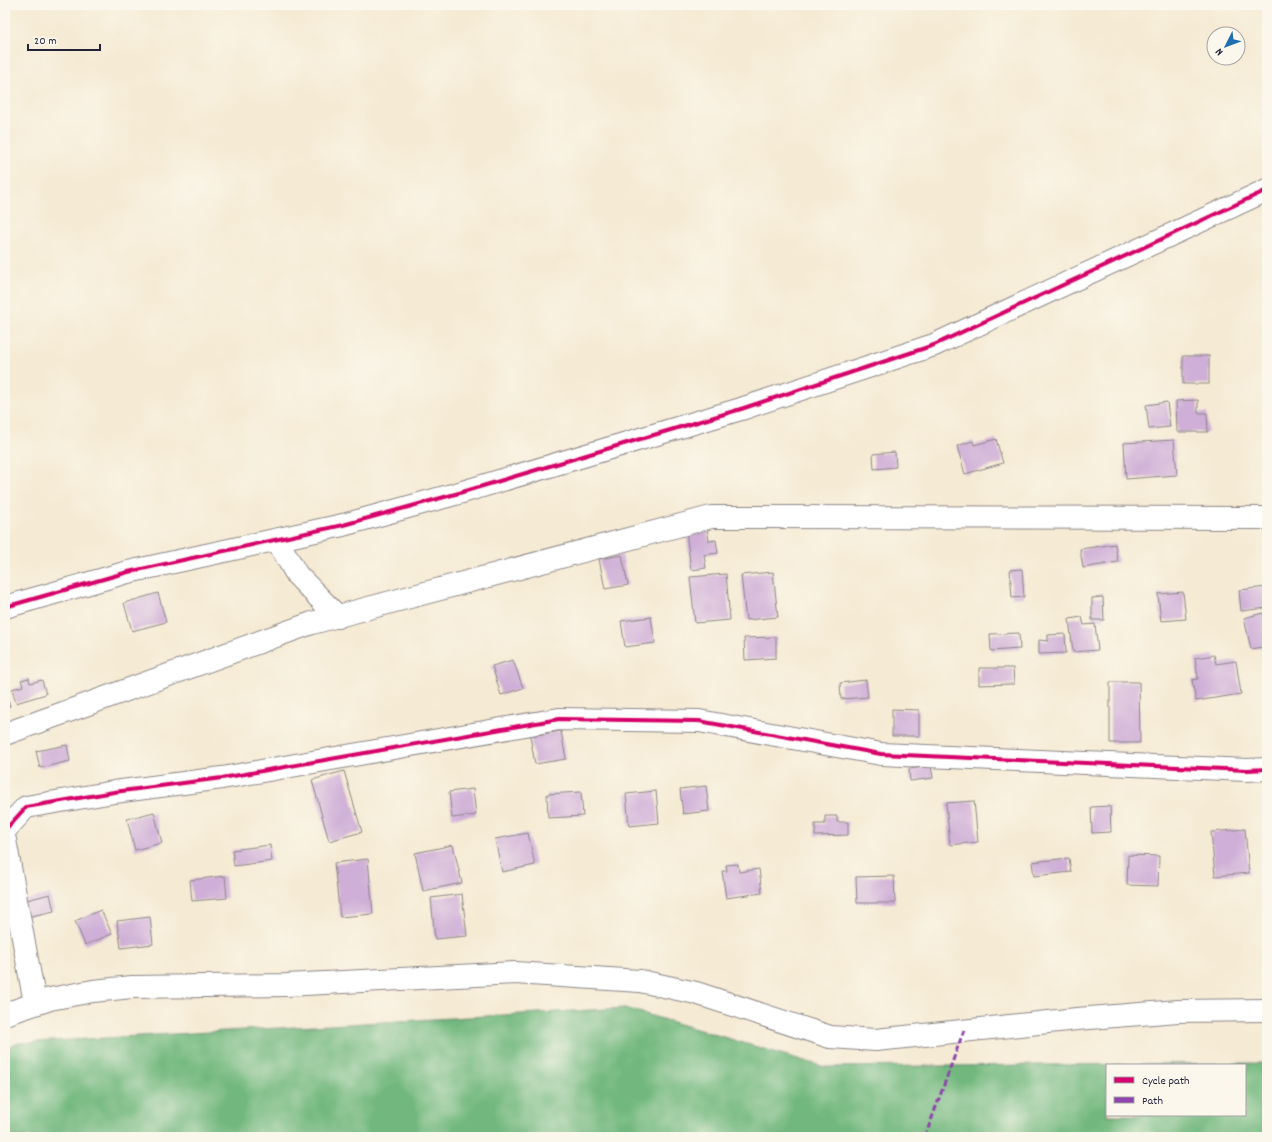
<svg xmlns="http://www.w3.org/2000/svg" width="1272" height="1142" font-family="Dekko,sans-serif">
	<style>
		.forest { fill: #72b87e; stroke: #4a6d5c; fill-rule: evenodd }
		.building { fill: #cfafd7 }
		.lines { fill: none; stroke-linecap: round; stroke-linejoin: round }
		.minor-casing { stroke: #8c8687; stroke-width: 24 }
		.minor { stroke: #fff; stroke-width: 22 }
		.quiet { stroke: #8e44ad; stroke-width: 3; stroke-dasharray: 6 3; stroke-linecap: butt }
		.cycleway-casing { stroke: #fbf7ec; stroke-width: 6 }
		.cycleway { stroke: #d6006c; stroke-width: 4 }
	</style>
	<rect width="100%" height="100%" fill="#fbf7ec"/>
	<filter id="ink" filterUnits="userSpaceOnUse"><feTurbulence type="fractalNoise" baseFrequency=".025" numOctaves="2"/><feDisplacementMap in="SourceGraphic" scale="8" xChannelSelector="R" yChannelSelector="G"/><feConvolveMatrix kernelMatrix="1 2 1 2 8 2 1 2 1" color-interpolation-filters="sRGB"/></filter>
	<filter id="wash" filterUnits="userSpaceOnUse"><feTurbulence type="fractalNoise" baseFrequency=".012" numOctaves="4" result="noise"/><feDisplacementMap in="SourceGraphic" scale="16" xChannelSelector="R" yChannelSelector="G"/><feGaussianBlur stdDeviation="0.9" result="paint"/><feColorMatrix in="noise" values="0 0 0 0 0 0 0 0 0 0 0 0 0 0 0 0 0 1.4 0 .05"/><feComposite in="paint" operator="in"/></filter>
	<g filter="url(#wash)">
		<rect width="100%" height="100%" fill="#f5ead3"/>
		<path class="forest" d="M625,1008L825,1067L1267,1063V1137H5V1048L18,1043ZM1107,1065H1245V1115H1107Z"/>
		<g id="blocks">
			<g class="building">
				<rect x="1183" y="356" width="26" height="28"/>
				<polygon points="1198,400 1198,413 1207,413 1208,432 1177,432 1176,401"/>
				<polygon points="1167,402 1170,427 1149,429 1146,405"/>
				<polygon points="996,439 1003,463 965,474 957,446 973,441 974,445"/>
				<polygon points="1174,440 1177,475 1126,479 1124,443"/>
				<polygon points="895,452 896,467 874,469 873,454"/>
				<polygon points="707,528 709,541 716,540 718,553 704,555 706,568 691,570 686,531"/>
				<polygon points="1115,544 1118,562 1083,568 1080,549"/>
				<polygon points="622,555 628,585 605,589 599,559"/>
				<polygon points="1022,569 1024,597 1012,598 1010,570"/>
				<polygon points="773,572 778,617 746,620 741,575"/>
				<polygon points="726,574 730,620 695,623 690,577"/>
				<polygon points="1267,587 1267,608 1241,611 1239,590"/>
				<polygon points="1183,592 1186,619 1161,621 1158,594"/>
				<polygon points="158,593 166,622 132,631 124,603"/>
				<polygon points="1103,597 1104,620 1092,620 1092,598"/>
				<polygon points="1263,613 1266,623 1267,623 1267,646 1251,649 1244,618"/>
				<polygon points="651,617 655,643 625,647 621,621"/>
				<polygon points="1082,617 1084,625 1095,624 1098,650 1073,652 1069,619"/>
				<polygon points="1019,633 1020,649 991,651 990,634"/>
				<polygon points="1065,634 1066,653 1039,654 1039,640 1048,641 1048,635"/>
				<polygon points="776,637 776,658 745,660 744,638"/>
				<polygon points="1214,655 1216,664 1236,661 1241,694 1196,701 1192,680 1198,679 1195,658"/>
				<polygon points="513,660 523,688 501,695 492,666"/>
				<polygon points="979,668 1013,668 1014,684 979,685"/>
				<polygon points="29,678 30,683 42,680 46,694 16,703 12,689 23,686 21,680"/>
				<polygon points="866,680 868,697 841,699 840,683"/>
				<polygon points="1110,682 1139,682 1140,743 1110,743"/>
				<polygon points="5,694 10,706 5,708"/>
				<polygon points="892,709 919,710 919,736 892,736"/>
				<polygon points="561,731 566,759 535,764 530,736"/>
				<polygon points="67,745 70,761 40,768 36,751"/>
				<polygon points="931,766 933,778 910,781 909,769"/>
				<polygon points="344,771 362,832 329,841 312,780"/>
				<polygon points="706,786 709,811 683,814 680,789"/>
				<polygon points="473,789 476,815 452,818 449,792"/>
				<polygon points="656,791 659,823 629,826 626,794"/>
				<polygon points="581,792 583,816 548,818 547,794"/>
				<polygon points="974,801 978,842 950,845 946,803"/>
				<polygon points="1110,806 1111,832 1092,833 1091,807"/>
				<polygon points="154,812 162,843 135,850 127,819"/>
				<polygon points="825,816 837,816 837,822 848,822 848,835 815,836 815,824 825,824"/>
				<polygon points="1245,829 1249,873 1215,876 1211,832"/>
				<polygon points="528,833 535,865 502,872 495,839"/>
				<polygon points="270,845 272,861 234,866 232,850"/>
				<polygon points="453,845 462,883 423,891 415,853"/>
				<polygon points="1128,855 1159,856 1158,886 1127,885"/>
				<polygon points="1069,858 1071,872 1034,876 1032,862"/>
				<polygon points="368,859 373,914 340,917 334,863"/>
				<polygon points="738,864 739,872 759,869 762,893 726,898 722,871 727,871 726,865"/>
				<polygon points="225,876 227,898 192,901 190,880"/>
				<polygon points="894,876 895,903 857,903 856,877"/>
				<polygon points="50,894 54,911 27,917 23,901"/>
				<polygon points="462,894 467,936 435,939 431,898"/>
				<polygon points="101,910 112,934 85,945 75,921"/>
				<polygon points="150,917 153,944 121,948 117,921"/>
			</g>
		</g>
	</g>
	<g filter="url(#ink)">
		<use href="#blocks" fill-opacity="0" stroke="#8c8687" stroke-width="1"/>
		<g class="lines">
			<g class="minor-casing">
				<g id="minor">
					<polyline points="277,540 297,575 338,617"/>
					<polyline points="5,607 128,572 343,525 459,493 741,409 934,345 1267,190"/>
					<polyline points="5,734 312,623 711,517 1267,518"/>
					<polyline points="5,830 26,807 114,792 222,778 559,719 699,721 881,754 1247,770 1267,769"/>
					<polyline points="5,840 35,1003"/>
					<polyline points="5,1014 50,999 93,991 132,987 286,985 515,973 640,981 696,993 830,1037 876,1040 1077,1019 1178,1011 1267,1010"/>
				</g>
			</g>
			<use href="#minor" class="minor"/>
			<polyline class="quiet" points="925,1137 964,1030"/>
			<g class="cycleway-casing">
				<g id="cycleway">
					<polyline points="5,607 128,572 343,525 459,493 741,409 934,345 1267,190"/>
					<polyline points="5,830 26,807 114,792 222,778 559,719 699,721 881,754 1247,770 1267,769"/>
				</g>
			</g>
			<use href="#cycleway" class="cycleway"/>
		</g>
	</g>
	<rect width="1272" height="1142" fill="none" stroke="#fbf7ec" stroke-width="20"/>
	<rect x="1106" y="1064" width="140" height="52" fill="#fbf7ec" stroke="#a4a2a5"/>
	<rect x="1114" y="1077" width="20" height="6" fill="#d6006c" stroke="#a4a2a5"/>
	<text x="1142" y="1084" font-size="12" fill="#22223b">Cycle path</text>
	<rect x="1114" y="1097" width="20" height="6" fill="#8e44ad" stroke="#a4a2a5"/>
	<text x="1142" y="1104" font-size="12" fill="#22223b">Path</text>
	<g transform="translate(1226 46) rotate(228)"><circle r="19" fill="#fbf7ec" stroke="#a4a2a5"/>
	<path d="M0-3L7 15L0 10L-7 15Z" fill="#1f6fb2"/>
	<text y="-6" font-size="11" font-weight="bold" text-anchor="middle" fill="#22223b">N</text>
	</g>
	<path d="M28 44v6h72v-6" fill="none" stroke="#22223b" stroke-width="2"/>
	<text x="34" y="44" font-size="12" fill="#22223b" stroke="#fbf7ec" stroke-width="3" paint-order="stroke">20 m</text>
</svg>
